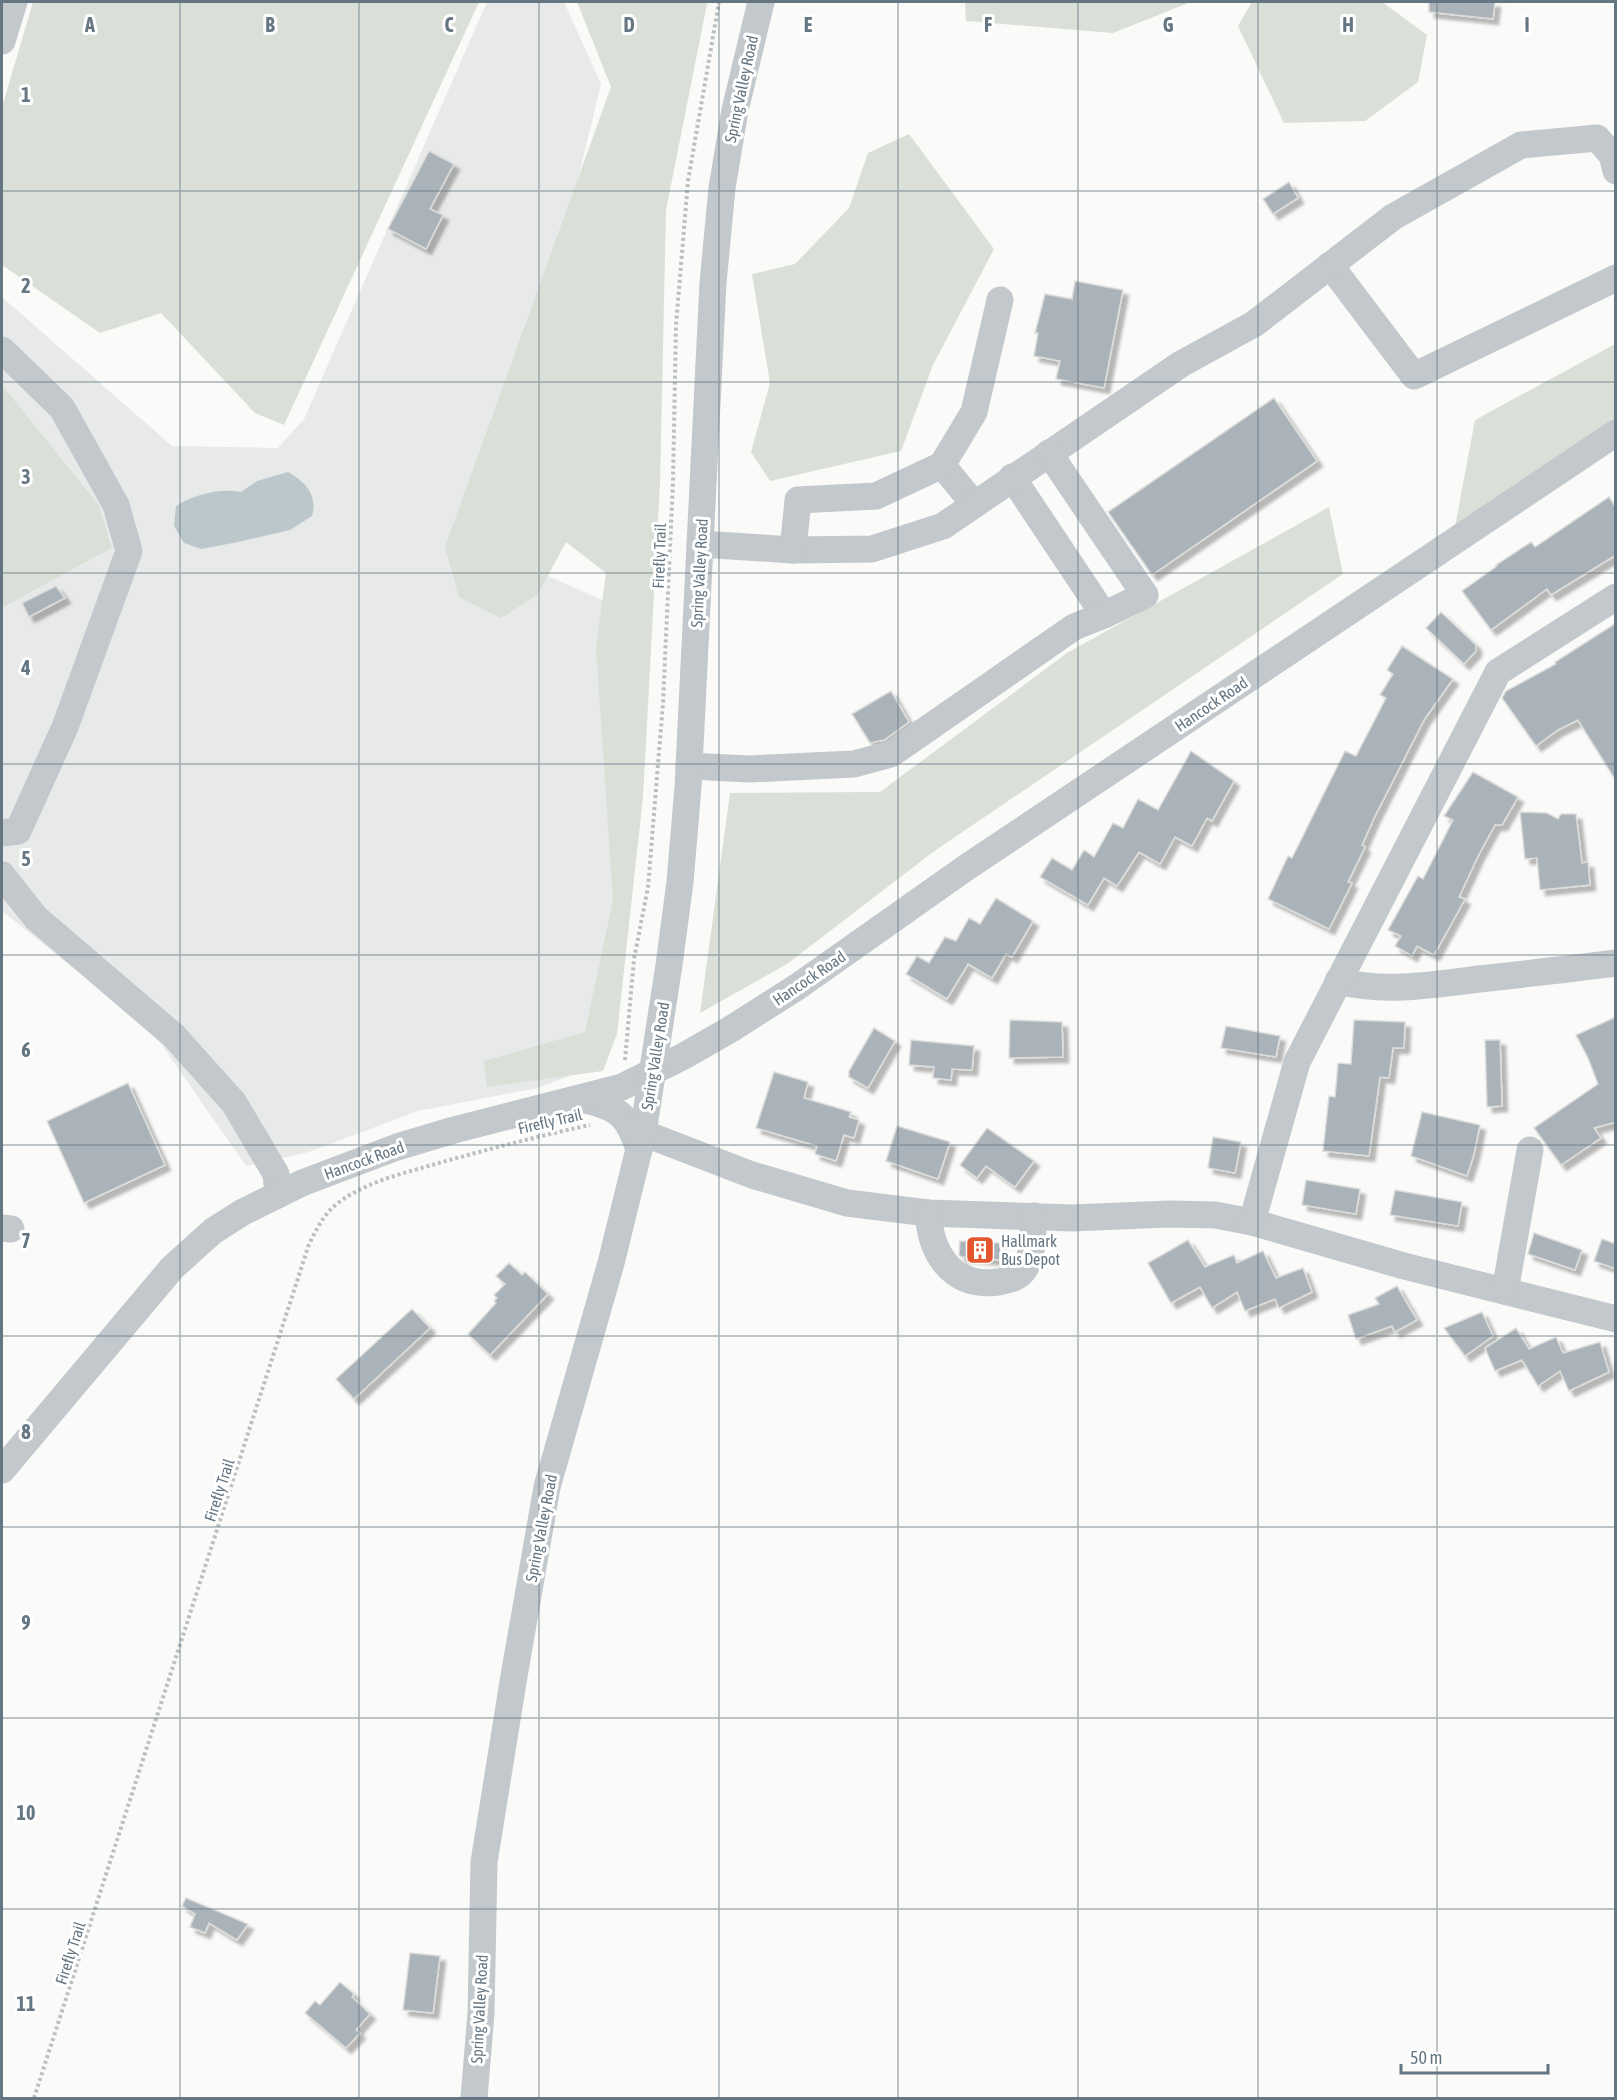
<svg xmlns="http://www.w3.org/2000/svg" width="1617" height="2100" font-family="'Asap Condensed',sans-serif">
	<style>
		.built { fill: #e8e9e9 }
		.green { fill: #dadfd7 }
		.water { fill: #bbc7cb }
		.building { fill: #aab3b9; stroke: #dcdcda; stroke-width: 1.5; filter: url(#shadow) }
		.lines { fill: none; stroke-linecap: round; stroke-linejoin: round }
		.path { stroke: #bbbfc2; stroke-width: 4; stroke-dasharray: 3 3; stroke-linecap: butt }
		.minor { stroke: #c3c8cc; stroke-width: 27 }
		.grid { fill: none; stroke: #657683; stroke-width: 1.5; stroke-opacity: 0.55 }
		.labels { text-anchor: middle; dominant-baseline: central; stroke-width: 6; stroke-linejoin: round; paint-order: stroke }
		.street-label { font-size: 16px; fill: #657683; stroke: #fff }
		.poi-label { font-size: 16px; fill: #657683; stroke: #fff; text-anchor: start }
		.grid-label { font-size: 20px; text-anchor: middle; font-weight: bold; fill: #657683; stroke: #fff; stroke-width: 6; stroke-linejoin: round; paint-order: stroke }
	</style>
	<defs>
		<filter id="shadow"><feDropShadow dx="5.5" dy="5.5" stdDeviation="1.5" flood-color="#0004"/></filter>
	</defs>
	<rect width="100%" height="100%" fill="#fafaf8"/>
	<polygon class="built" points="487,2 564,2 601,84 578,179 477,544 642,618 632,861 586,1070 538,1088 418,1111 309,1152 246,1166 152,1031 2,911 2,608 112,548 99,505 2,385 2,297 172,446 278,448 304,419"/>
	<g class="green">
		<polygon points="33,2 479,2 284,425 255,413 161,313 100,333 2,265 2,107"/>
		<polygon points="577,2 709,2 707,4 666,210 660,484 643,797 617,1034 603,1071 487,1087 484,1061 585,1032 613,900 596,647 606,573 566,542 538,594 501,618 459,597 445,547 611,87"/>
		<polygon points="965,2 1191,2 1113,33 966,21"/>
		<polygon points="1252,2 1382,2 1427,35 1418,82 1365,121 1284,123 1238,26"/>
		<polygon points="909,134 994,249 933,365 901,451 770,481 751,452 770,383 752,274 795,264 849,208 868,153"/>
		<polygon points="1615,344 1615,419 1454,532 1475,420"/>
		<polygon points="2,385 99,505 112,548 2,608"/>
		<polygon points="1329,507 1343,574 933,852 787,964 700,1013 730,793 880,792 1067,653"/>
	</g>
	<path class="water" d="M288,472C306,482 318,496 312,516L290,530L238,542L201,549L184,543L174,526L176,506C193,495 220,488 241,492L257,481Z"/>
	<g class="building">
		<polygon points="1429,2 1495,2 1493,19 1429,12"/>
		<polygon points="429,151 454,164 430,209 443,215 426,249 388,229"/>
		<polygon points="1289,182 1298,198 1273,214 1263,199"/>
		<polygon points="1075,281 1123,290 1104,388 1056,379 1060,361 1034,356 1038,333 1035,333 1045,294 1072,299"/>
		<polygon points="1274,398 1317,461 1152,575 1108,512"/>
		<polygon points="1609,497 1616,508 1616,555 1551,595 1547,589 1491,630 1462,591 1497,566 1496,565 1531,542 1535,547"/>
		<polygon points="56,586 65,598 29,617 22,603"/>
		<polygon points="1441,612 1476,645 1476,651 1464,664 1426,628"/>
		<polygon points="1616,623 1616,781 1578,720 1558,730 1536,746 1502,698 1506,691 1556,664 1555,662"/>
		<polygon points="1402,646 1453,679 1424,720 1375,816 1362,845 1365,847 1348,882 1352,883 1329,929 1268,899 1288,856 1292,858 1345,751 1356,756 1386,698 1380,695 1393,674 1387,670"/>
		<polygon points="891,691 909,722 884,740 870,743 852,714"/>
		<polygon points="1191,751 1234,781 1212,821 1207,818 1192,846 1175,837 1160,864 1139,852 1117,886 1104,878 1088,905 1040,877 1052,858 1072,870 1084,850 1094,857 1113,823 1123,828 1138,799 1158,810"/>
		<polygon points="1473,772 1518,797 1502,825 1495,825 1478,856 1459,897 1465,899 1434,955 1417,946 1412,956 1395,946 1401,936 1388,930 1418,876 1423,879 1453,820 1444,816"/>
		<polygon points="1520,812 1547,813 1558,819 1561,814 1576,814 1582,863 1588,862 1590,885 1540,890 1537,858 1525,859"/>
		<polygon points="996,898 1033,921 1012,957 1006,954 992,978 968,964 947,999 906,974 917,956 929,963 945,937 956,941 969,918 980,924"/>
		<polygon points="1616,1017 1616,1122 1594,1128 1601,1138 1561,1165 1534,1128 1598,1084 1588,1058 1576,1035"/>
		<polygon points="1010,1020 1062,1022 1063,1057 1009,1058"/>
		<polygon points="1354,1020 1405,1022 1404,1048 1393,1048 1389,1078 1380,1077 1369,1156 1323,1151 1329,1096 1335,1097 1338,1063 1351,1064"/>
		<polygon points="1226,1026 1280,1036 1276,1057 1221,1048"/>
		<polygon points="874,1028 895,1041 868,1088 849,1077 849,1071"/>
		<polygon points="911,1040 974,1046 972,1070 952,1069 951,1080 933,1078 934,1067 909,1065"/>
		<polygon points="1485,1040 1500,1040 1502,1106 1487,1107"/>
		<polygon points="774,1072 808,1082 804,1098 851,1112 849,1117 859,1120 854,1138 844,1135 836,1161 815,1154 817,1146 756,1128"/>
		<polygon points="128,1083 165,1165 84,1203 47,1121"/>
		<polygon points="1422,1112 1480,1125 1474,1154 1467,1176 1411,1156"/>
		<polygon points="897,1126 950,1142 938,1179 886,1161"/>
		<polygon points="987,1128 1034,1161 1015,1187 986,1166 977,1178 960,1165"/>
		<polygon points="1213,1137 1241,1142 1235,1173 1208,1168"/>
		<polygon points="1306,1180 1360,1189 1356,1214 1302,1205"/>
		<polygon points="1395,1190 1462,1202 1458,1226 1390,1215"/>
		<polygon points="1534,1233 1582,1250 1575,1270 1528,1254"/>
		<polygon points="1602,1239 1616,1244 1616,1269 1594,1261"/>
		<polygon points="1188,1240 1205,1267 1234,1255 1237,1263 1263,1251 1276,1278 1303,1268 1312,1292 1279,1308 1275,1299 1245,1311 1237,1292 1212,1308 1200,1287 1171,1303 1148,1263"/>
		<polygon points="960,1241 1001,1243 1000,1260 962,1257 959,1255"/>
		<polygon points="509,1263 522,1275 525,1272 548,1294 490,1355 468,1334 496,1303 494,1301 497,1298 494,1295 505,1284 496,1276"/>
		<polygon points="1397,1286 1417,1320 1395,1332 1392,1326 1356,1339 1348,1315 1379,1304 1375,1298"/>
		<polygon points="412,1309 430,1328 354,1399 336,1379"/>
		<polygon points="1482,1312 1493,1336 1465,1356 1444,1328"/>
		<polygon points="1516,1328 1529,1349 1556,1337 1563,1353 1600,1342 1609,1372 1569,1391 1560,1371 1538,1386 1522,1360 1495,1371 1485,1348"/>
		<polygon points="186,1898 248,1924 237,1940 209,1923 205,1933 190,1927 195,1914 182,1906"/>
		<polygon points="410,1953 440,1956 433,2013 403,2010"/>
		<polygon points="340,1982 354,1994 352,1997 370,2014 356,2030 360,2033 346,2048 305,2013 315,2001 320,2005"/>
	</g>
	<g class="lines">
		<g class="path">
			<polyline points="625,1060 634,959 648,887 663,703 673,482 676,325 688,181 719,2"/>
			<polyline points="982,1261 984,1236"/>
			<path d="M34,2098L309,1244C317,1229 324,1213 338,1203C367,1181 405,1173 439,1163C489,1149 539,1136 590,1125"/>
		</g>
		<g class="minor">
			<polyline points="2,41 14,2"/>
			<polyline points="1330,265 1414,376 1616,278"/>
			<polyline points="2,350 62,408 116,505 129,551 65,727 18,831 2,833"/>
			<polyline points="942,465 974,504"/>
			<polyline points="1012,477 1104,615"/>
			<polyline points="700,544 793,550 872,549 943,526 1181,364 1254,324 1393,217 1521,145 1597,138 1612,155 1616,171"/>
			<polyline points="793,550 798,500 876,496 942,465 974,412 1000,300"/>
			<polyline points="689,766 749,769 854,764 891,754 1074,627 1104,615 1145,595 1049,453"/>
			<polyline points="2,875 36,918 174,1036 234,1103 276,1174 278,1195"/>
			<path d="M1338,981C1384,993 1433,985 1479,979C1525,974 1570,969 1616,963"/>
			<path d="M582,1099C617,1107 628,1114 639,1150"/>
			<polyline points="643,1133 752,1175 847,1203 928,1213 1072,1218 1169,1214 1215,1215 1252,1222 1404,1266 1616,1319"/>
			<path d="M928,1213C931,1254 952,1288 998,1282C1007,1280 1017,1279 1023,1271C1034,1258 1032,1233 1034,1216"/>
			<polyline points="1252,1222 1297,1062 1498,672 1616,597"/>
			<polyline points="2,1228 11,1229"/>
			<polyline points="1505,1291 1530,1150"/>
			<polyline points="2,1470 172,1268 213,1231 243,1212 302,1183 397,1147 454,1130 622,1087 684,1056 731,1029 797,987 967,867 1616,433"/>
			<polyline points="474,2098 481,2013 484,1862 514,1676 547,1487 611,1263 643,1133 669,965 680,882 688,787 713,283 722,188 735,110 761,2"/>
		</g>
	</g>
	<path class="grid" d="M180,2V2098M359,2V2098M539,2V2098M719,2V2098M898,2V2098M1078,2V2098M1258,2V2098M1437,2V2098M2,191H1616M2,382H1616M2,573H1616M2,764H1616M2,955H1616M2,1145H1616M2,1336H1616M2,1527H1616M2,1718H1616M2,1909H1616"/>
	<defs>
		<g id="building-square" transform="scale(1.5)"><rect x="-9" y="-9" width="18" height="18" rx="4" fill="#e4572e" stroke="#fff"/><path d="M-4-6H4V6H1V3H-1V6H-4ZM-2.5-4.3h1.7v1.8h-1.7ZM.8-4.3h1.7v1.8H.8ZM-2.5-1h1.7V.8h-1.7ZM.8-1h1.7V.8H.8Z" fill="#fff"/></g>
	</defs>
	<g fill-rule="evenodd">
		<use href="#building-square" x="980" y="1250"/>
	</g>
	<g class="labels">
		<g class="street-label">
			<text transform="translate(741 89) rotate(-78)">Spring Valley Road</text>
			<text transform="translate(659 556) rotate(-88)">Firefly Trail</text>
			<text transform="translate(699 573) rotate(-87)">Spring Valley Road</text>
			<text transform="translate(1211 704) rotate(-34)">Hancock Road</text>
			<text transform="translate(809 978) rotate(-34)">Hancock Road</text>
			<text transform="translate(655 1056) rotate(-81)">Spring Valley Road</text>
			<text transform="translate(550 1121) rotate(-13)">Firefly Trail</text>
			<text transform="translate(364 1160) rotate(-20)">Hancock Road</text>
			<text transform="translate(219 1490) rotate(-72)">Firefly Trail</text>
			<text transform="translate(541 1528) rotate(-79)">Spring Valley Road</text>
			<text transform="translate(70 1953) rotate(-72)">Firefly Trail</text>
			<text transform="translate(479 2009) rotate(-87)">Spring Valley Road</text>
		</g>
		<g class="poi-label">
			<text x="1001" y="1241">Hallmark<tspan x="1001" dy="18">Bus Depot</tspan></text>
		</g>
	</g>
	<g class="grid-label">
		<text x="90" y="32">A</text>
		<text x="270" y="32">B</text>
		<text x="449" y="32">C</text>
		<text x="629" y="32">D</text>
		<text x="808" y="32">E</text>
		<text x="988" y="32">F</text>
		<text x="1168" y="32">G</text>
		<text x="1348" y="32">H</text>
		<text x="1527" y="32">I</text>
		<text x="26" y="102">1</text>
		<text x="26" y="293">2</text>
		<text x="26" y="484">3</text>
		<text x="26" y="675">4</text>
		<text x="26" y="866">5</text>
		<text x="26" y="1057">6</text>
		<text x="26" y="1248">7</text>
		<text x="26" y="1439">8</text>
		<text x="26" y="1630">9</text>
		<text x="26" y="1820">10</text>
		<text x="26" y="2011">11</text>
	</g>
	<rect width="1617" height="2100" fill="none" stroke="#657683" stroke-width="6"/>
	<path d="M1401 2064v9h147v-9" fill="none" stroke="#657683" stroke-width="3"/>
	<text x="1410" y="2064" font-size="18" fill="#657683" stroke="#ffffff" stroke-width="4.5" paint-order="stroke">50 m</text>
</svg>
